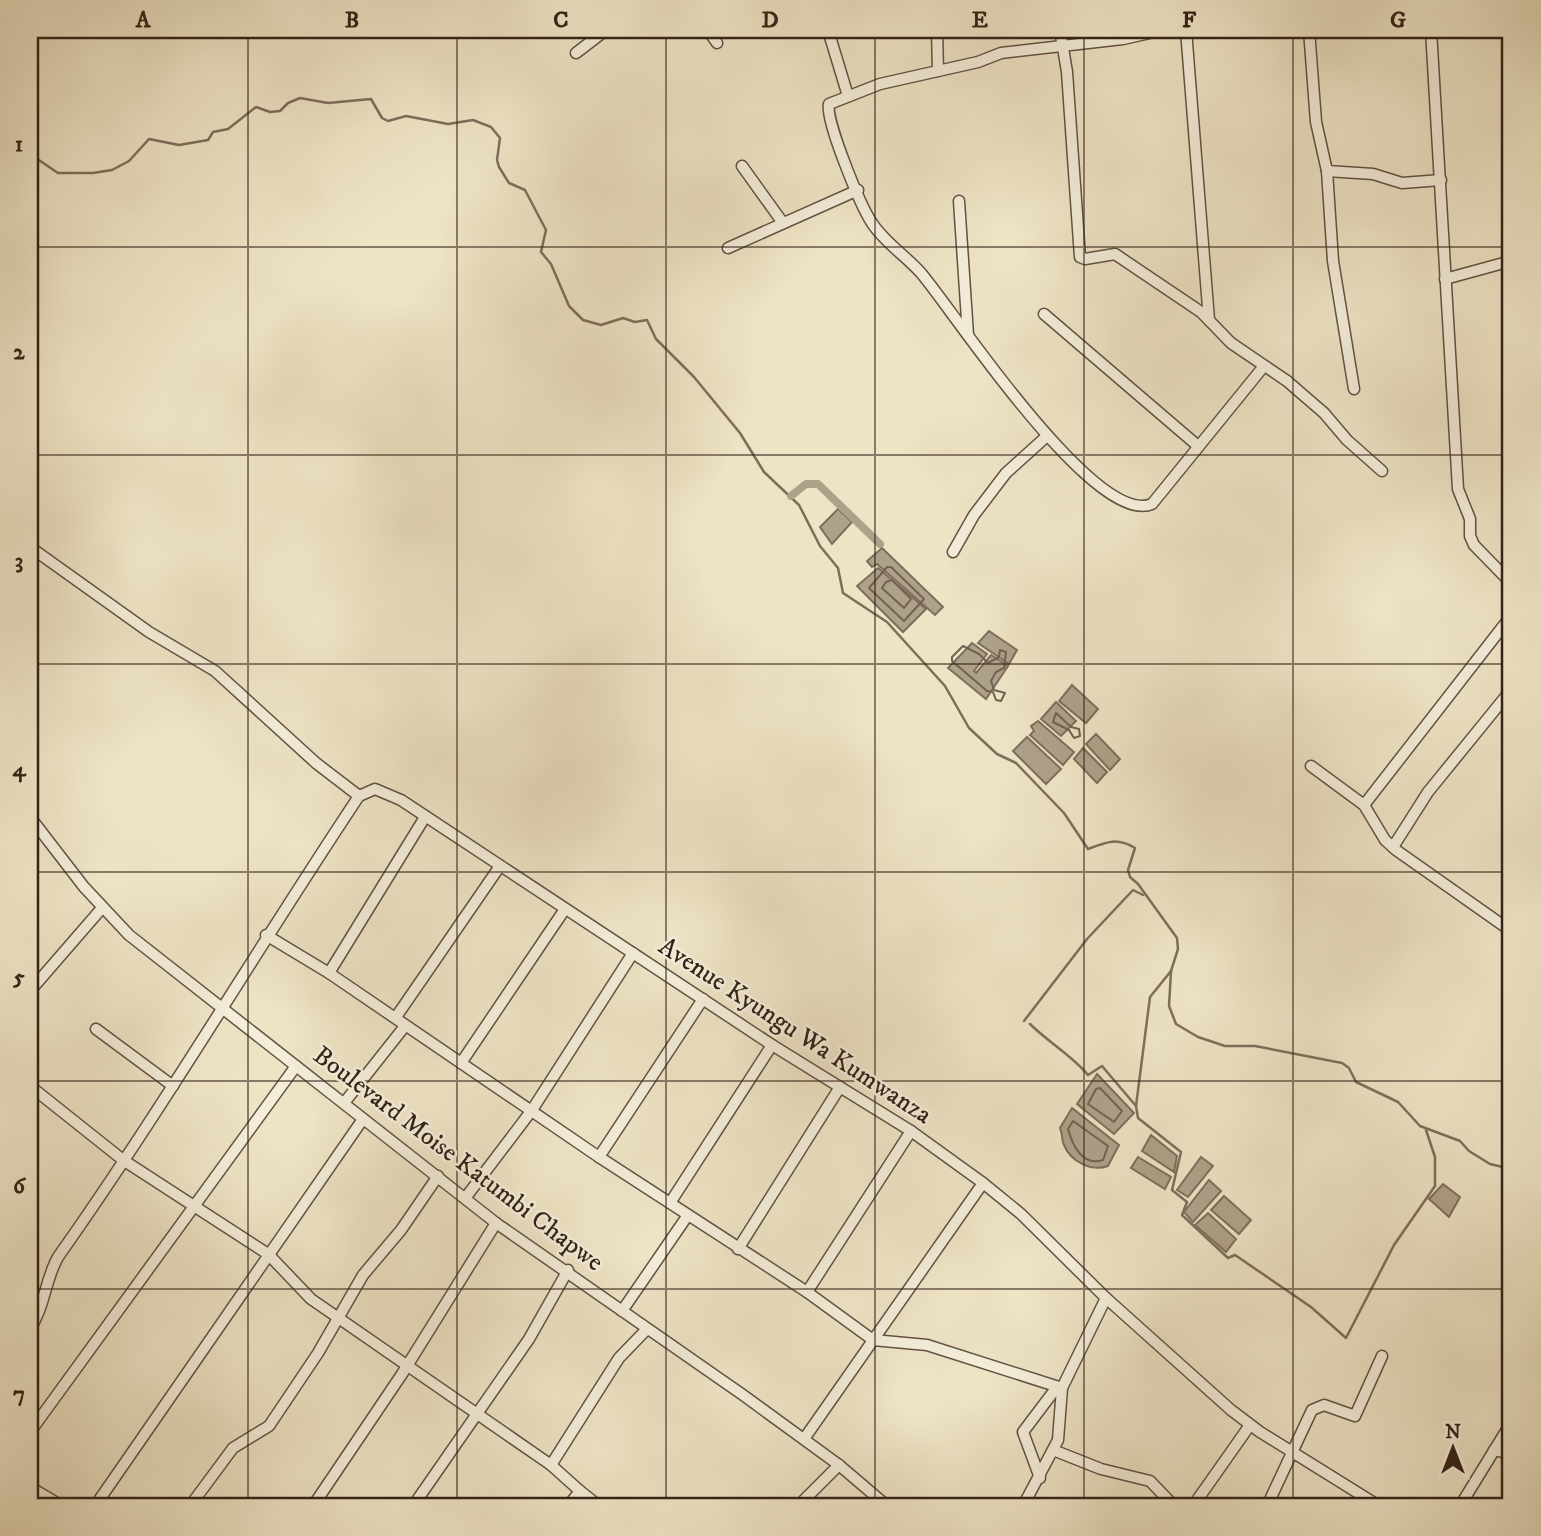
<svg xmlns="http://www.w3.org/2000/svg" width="1541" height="1536" font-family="'IM FELL DW Pica',serif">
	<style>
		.water { fill: #aea18a; stroke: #7d6e5c; stroke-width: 2 }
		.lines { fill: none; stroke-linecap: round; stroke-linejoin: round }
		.shore { stroke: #716251; stroke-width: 2 }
		.stream { stroke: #7d6e5c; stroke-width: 2.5 }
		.canal { stroke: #aea18a; stroke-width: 8 }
		.minor-casing { stroke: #625243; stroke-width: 13 }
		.minor { stroke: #f3edd9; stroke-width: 10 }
		.grid { fill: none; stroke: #342218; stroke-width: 2; stroke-opacity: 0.55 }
		.labels { text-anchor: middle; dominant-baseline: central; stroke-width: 5; stroke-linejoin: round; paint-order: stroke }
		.street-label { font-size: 26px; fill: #342218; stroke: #f3edd9 }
		.neatline { fill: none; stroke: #342218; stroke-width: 2.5 }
		.grid-label { font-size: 23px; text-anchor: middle; font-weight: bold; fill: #342218 }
	</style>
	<rect width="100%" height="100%" fill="#ede3c5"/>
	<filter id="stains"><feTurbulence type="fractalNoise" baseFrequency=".00286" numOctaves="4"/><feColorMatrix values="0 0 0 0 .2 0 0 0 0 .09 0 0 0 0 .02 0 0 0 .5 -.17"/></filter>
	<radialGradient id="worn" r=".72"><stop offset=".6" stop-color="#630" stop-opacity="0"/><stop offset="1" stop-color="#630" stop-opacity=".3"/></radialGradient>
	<g class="water">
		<polygon points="838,509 852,522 832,544 820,527"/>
		<polygon points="882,548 943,607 935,615 877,564 872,567 867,561"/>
		<polygon points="878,568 926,609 903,632 857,586"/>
		<polygon points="989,631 1017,650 1009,664 978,643"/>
		<polygon points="972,643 987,654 974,671 976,673 991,655 1008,666 986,699 948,668"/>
		<polygon points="1072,685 1098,709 1086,723 1059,701"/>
		<polygon points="1056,702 1076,721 1061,736 1041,719"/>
		<polygon points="1038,721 1074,752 1063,765 1030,735 1034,731 1031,726"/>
		<polygon points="1096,734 1120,759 1110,770 1086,744"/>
		<polygon points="1027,737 1061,769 1046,784 1013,751"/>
		<polygon points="1083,748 1107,772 1097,783 1074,759"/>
		<polygon points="1097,1074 1134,1113 1114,1134 1077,1104"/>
		<path d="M1072,1108L1119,1145L1108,1166C1092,1172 1071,1162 1064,1145C1061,1139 1063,1134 1060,1128Z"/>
		<polygon points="1151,1135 1177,1156 1174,1172 1142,1151"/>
		<polygon points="1138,1157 1171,1177 1165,1189 1131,1168"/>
		<polygon points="1201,1157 1213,1166 1188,1197 1177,1190"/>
		<polygon points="1209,1180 1221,1191 1193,1222 1184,1212"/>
		<polygon points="1443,1184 1460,1197 1449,1217 1429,1199"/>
		<polygon points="1224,1196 1251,1220 1239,1234 1211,1210"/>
		<polygon points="1208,1213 1236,1239 1226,1252 1195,1225"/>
	</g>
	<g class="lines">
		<g class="shore">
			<polygon points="887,567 891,567 924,599 904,621 869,588"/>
			<polygon points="892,580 911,599 904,608 882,588 886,582"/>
			<polygon points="963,646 979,654 988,663 999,657 1000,650 1006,652 1004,668 996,672 991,681 994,690 1005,693 1001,701 996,700 993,692 987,691 952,661 952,657"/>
			<polygon points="1056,713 1071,727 1079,729 1080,736 1074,738 1069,730 1053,722"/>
			<polygon points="1100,1088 1122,1111 1114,1122 1088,1104 1096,1089"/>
			<path d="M1073,1121L1108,1146L1103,1160C1082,1167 1072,1144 1068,1129Z"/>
		</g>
		<g class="stream">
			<path d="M30,154L58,173H93L112,170L129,161L149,139L179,145L208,140L213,132L228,129L256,107L270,112L280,111L288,103L300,98L328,103L371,99L382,118L388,121L406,116L448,124L473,120L491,127L500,138L497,160L499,167L509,183L525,190L546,230L541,252L551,264L569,306L583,320L601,325L623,318L635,322L647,320L656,339L694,377L740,433L764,472L799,505L820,546L838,568L843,593L887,622L945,686L969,728L997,754L1016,763L1064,813L1088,849C1106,842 1117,837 1135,848L1128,870L1130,877L1138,884L1177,938L1178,949L1171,971L1169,1006L1176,1024L1198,1037L1225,1046H1255L1342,1063L1349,1068L1356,1082L1398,1102L1420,1126L1460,1141L1469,1151L1490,1164L1511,1169"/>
			<polyline points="1024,1021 1087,939 1133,890 1143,895"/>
			<path d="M1030,1024C1048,1042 1074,1057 1088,1075L1102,1066L1136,1106L1138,1118L1181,1152L1172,1190L1187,1202L1182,1215L1228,1258L1235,1255L1311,1307L1346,1338L1394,1245L1435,1186V1157L1426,1130"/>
			<polyline points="1136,1106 1150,997 1171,971"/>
		</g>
		<polyline class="canal" points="791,496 806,484 818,484 880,544"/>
		<g class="minor-casing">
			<g id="minor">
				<polyline points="708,30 717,43"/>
				<polyline points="828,30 848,96"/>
				<polyline points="937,30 938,71"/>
				<polyline points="1060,30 1067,72 1080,257 1085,259 1115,254 1201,312 1231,343 1287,381 1324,413 1347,440 1382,471"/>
				<path d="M1163,30L1123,39L1001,53L978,62L880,84L829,104C825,120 861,207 872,223C884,242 906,256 921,273C955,313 1095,528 1152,504L1264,366"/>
				<polyline points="1186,30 1209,320"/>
				<polyline points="1309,30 1316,122 1327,171 1373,174 1402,183 1441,180"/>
				<polyline points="1431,30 1458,489 1470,519 1470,536 1474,545 1511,583"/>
				<polyline points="576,53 606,30"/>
				<polyline points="742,166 783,223"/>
				<polyline points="1327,171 1333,261 1354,389"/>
				<polyline points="959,201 968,335"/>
				<polyline points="728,248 858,190"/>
				<polyline points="1445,279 1511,261"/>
				<polyline points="1044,314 1198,446"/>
				<polyline points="30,547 149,632 215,671 316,763 359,796"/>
				<polyline points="953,552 974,515 1006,473 1047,436"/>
				<polyline points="1311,766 1364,805 1385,840 1396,850 1511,931"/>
				<polyline points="1364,805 1511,616"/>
				<polyline points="30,817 84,887 129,935 496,1223 743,1395 839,1465 887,1506"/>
				<polyline points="1393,847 1428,792 1511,690"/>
				<polyline points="266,935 329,973 599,1157 807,1292 873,1340 927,1345 1062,1388"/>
				<polyline points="329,973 425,817"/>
				<polyline points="30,991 102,908"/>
				<polyline points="396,1017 500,866"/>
				<polyline points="96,1029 173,1086"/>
				<polyline points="461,1063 565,909"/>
				<polyline points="30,1086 123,1160 268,1254 311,1299 551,1465"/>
				<polyline points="344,1103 405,1026"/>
				<polyline points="599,1157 703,999"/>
				<polyline points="466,1197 532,1110 633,953"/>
				<polyline points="670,1203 772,1045"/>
				<polyline points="738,1249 840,1087"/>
				<polyline points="807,1292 911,1131"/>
				<polyline points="622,1311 688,1215"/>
				<path d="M30,1329C45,1306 45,1280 58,1257C164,1107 257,949 359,796L375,789L401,800L772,1045L911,1131L983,1183L1021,1214L1106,1298L1231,1410L1260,1432L1379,1506"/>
				<polyline points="30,1432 296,1066"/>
				<polyline points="804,1439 983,1183"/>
				<polyline points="1053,1450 1101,1469 1150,1481 1174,1506"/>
				<polyline points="1494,1450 1511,1454"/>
				<polyline points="1040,1478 1023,1432 1057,1387"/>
				<polyline points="30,1487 62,1506"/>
				<polyline points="580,1491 599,1506"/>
				<polyline points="95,1506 363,1119"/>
				<polyline points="190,1506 233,1448 269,1426 318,1353 363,1275 401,1230 438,1176"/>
				<polyline points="313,1506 402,1374 496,1223"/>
				<polyline points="413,1506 529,1339 568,1270"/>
				<polyline points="568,1506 580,1491 551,1465 619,1358 647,1329"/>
				<polyline points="798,1506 839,1465"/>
				<polyline points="1023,1506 1058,1440 1062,1388 1106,1298"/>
				<polyline points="1193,1506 1250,1425"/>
				<polyline points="1267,1506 1312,1410 1324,1405 1355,1416 1382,1356"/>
				<polyline points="1460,1506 1511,1423"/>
			</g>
		</g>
		<use href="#minor" class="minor"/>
	</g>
	<path class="grid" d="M248,30V1506M457,30V1506M666,30V1506M875,30V1506M1084,30V1506M1293,30V1506M30,247H1511M30,455H1511M30,664H1511M30,872H1511M30,1081H1511M30,1289H1511"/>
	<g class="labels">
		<g class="street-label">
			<text transform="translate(795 1031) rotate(33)">Avenue Kyungu Wa Kumwanza</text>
			<text transform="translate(458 1159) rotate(37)">Boulevard Moise Katumbi Chapwe</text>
		</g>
	</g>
	<rect width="1541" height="1536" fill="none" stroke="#ede3c5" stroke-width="77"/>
	<g transform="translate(1453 1448)" stroke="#f3edd9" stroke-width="5" paint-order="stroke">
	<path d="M0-5L12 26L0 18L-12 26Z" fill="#342218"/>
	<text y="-10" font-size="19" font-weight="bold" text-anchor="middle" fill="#342218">N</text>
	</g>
	<rect x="38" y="38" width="1464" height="1460" class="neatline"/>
	<g class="grid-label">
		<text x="143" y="27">A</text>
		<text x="352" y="27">B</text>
		<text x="561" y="27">C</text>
		<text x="770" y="27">D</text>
		<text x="980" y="27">E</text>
		<text x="1189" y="27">F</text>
		<text x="1398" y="27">G</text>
		<text x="19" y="151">1</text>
		<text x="19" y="359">2</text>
		<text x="19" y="568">3</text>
		<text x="19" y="776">4</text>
		<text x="19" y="984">5</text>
		<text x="19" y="1193">6</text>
		<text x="19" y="1401">7</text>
	</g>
	<rect width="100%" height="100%" filter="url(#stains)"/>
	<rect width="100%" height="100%" fill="url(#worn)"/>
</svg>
